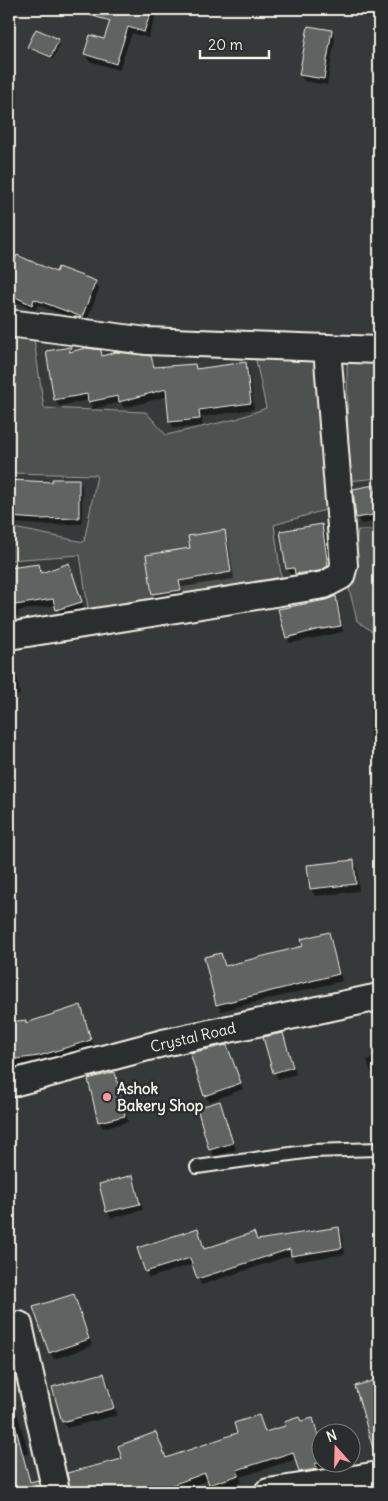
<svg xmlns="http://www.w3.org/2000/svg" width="388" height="1501" font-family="Delius,sans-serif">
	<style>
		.green { fill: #4e514f; stroke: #a1a19c }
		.shadow { fill: #0007 }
		.building { fill: #616362; stroke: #f4f1e8 }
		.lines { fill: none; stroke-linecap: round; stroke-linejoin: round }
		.lane-casing { stroke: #f4f1e8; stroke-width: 16 }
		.street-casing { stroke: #f4f1e8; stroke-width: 30 }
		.lane { stroke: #2a2d2e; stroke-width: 12 }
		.street { stroke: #2a2d2e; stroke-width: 26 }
		.poi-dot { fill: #ff9aa2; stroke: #2a2d2e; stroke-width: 2 }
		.labels { text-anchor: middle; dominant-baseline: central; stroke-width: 5; stroke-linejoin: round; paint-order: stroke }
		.street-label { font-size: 15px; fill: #f4f1e8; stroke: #2a2d2e }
		.poi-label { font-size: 15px; font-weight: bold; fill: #f4f1e8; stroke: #2a2d2e; text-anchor: start }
	</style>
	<rect width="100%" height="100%" fill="#363939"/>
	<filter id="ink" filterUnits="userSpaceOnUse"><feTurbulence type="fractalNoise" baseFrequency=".02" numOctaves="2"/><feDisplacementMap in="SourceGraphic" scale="10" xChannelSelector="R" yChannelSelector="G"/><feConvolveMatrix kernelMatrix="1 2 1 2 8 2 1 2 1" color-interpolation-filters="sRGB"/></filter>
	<g filter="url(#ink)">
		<g class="green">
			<polygon points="9,335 34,340 44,408 146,412 166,435 236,419 266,408 255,356 319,358 328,509 274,525 282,583 89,614 80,555 9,560 9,527 84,542 97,475 9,473"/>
			<polygon points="347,362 379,362 379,478 348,481"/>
			<polygon points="358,530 379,530 379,636 357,621 349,588"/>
		</g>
		<g class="shadow">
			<polygon points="115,9 158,9 148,38 132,33 119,70 89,61 85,54 104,41"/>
			<polygon points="332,31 335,38 327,85 304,81 300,75"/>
			<polygon points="58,40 60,43 53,59 31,50 29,47"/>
			<polygon points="9,262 95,282 99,289 86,323 38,305 35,310 9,299"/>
			<polygon points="70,348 73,352 100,351 103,357 150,357 155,368 194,365 197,370 245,364 249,370 254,409 202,417 203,426 174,428 170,422 168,396 124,408 121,402 93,409 89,400 59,406 55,399"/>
			<polygon points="78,480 82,487 82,524 42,525 13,523 9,522 9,485 30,486"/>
			<polygon points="374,486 377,493 379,503 379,521 361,524 357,518"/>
			<polygon points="321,525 325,532 331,573 300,581 296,574 291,575 287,568"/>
			<polygon points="224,531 228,538 234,579 182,587 184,596 157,601 153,594 148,556 191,549"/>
			<polygon points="38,565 43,574 68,565 72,572 84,609 61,616 56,605 18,611 18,616 9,617 9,568"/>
			<polygon points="336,597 339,603 343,632 290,643 287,637 327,601"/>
			<polygon points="9,652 14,659 20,695 9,697"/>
			<polygon points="353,862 357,868 359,891 315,896 311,889"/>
			<polygon points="328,934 332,940 342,981 221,1011 217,1004 221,954 226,967 304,946"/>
			<polygon points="80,1007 84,1014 94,1047 43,1062 9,1067 9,1023 25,1021 27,1024"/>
			<polygon points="282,1034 286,1041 296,1074 278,1079 275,1072"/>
			<polygon points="226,1046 243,1089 209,1102 205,1095"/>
			<polygon points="379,1056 379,1077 373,1079 367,1060"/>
			<polygon points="115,1074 118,1080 128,1122 103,1128 99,1122 89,1080"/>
			<polygon points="219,1102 223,1109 236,1150 214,1156 211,1150 198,1109"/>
			<polygon points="133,1177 136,1183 143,1210 111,1218 108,1211"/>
			<polygon points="339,1228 342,1234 345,1254 295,1262 292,1255 201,1285 193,1264 149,1278 146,1272 198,1230 205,1250 254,1234 258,1241"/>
			<polygon points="73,1295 77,1302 92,1346 54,1359 50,1352"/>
			<polygon points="9,1300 14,1316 9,1318"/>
			<polygon points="9,1343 12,1352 9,1353"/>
			<polygon points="104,1374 108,1381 117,1415 67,1428 63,1422"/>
			<polygon points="377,1381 379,1386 379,1451 377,1452 373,1445"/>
			<polygon points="11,1399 15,1406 29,1453 24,1455 31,1483 37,1481 42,1492 9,1492 9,1400"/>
			<polygon points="259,1416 266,1433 312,1419 320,1441 320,1464 328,1464 329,1467 318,1471 320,1476 304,1478 296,1459 240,1477 242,1482 214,1492 208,1480 174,1492 72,1492 72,1489 124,1460 155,1433 166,1459 238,1434"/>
		</g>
		<g class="building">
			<polygon points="84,9 152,9 144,32 128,27 116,64 84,54 90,35 104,39 110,21 83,13"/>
			<polygon points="308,26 332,30 324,79 299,75"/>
			<polygon points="36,29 59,39 51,57 27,47"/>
			<polygon points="17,255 56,272 58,267 96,281 82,317 34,299 32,305 9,294 9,274"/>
			<polygon points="71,347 69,352 86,348 101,350 102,356 116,352 151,356 154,367 195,364 196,369 246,362 251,403 199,410 200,419 169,422 166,389 119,402 118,396 88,402 87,394 54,400 46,351"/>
			<polygon points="52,479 79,479 79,518 38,519 9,517 10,480 52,482"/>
			<polygon points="374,485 379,514 356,518 353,489"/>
			<polygon points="322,524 328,566 319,571 295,574 294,568 286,569 280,531"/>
			<polygon points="225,530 231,572 179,581 181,590 152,594 146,555 190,548 188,536"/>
			<polygon points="69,563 82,602 56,610 53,599 9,606 9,568 39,564 41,573"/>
			<polygon points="336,596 341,626 316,630 286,638 278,609 326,600"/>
			<polygon points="354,860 356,884 310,889 307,865"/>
			<polygon points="329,932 339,974 216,1005 204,957 221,953 225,966 303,946 301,939"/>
			<polygon points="81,1005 91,1040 39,1056 9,1060 9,1022 26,1020 26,1023"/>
			<polygon points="283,1033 293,1067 273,1073 263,1037"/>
			<polygon points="227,1045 241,1083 204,1096 190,1053"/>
			<polygon points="115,1072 125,1116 98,1122 88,1079"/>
			<polygon points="220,1101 233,1143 209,1150 197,1108"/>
			<polygon points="133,1175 140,1204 106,1212 99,1184"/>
			<polygon points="339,1227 342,1248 291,1256 290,1249 197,1279 190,1258 145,1272 137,1248 198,1228 204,1249 254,1232 257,1240"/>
			<polygon points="74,1294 89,1339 49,1353 33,1307"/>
			<polygon points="104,1373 114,1408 62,1422 52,1387"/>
			<polygon points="379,1379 379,1451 374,1452 355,1386"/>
			<polygon points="259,1415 265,1432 285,1426 284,1422 299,1417 301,1421 313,1418 320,1443 320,1462 315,1464 317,1469 299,1472 293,1452 237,1470 239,1475 209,1485 205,1473 153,1492 71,1492 67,1473 122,1459 118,1446 156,1432 166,1458 237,1433 234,1423"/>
			<polygon points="9,1425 15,1425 30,1482 38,1480 41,1492 9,1492"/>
		</g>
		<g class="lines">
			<g class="lane-casing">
				<polyline id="lane" points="197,1167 312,1151 379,1149"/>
			</g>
			<g class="street-casing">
				<g id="street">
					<polyline points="9,323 147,341 379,350"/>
					<polyline points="9,636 324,585 341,576 344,565 327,348"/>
					<polyline points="9,1084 163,1043 379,997"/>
					<polyline points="19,1325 56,1492"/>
					<polyline points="268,1492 379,1475"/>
				</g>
			</g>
			<use href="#lane" class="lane"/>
			<use href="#street" class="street"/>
		</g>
	</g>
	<circle class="poi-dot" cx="107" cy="1097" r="5"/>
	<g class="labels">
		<g class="street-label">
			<text transform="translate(193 1037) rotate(-13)">Crystal Road</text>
		</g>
		<g class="poi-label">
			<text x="117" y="1088">Ashok<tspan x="117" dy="17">Bakery Shop</tspan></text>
		</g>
	</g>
	<rect width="388" height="1501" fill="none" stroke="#2a2d2e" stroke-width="30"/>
	<rect x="15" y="15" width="358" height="1471" fill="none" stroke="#f4f1e8" stroke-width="2" filter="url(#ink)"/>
	<g transform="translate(336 1448) rotate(340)"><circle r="24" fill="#2a2d2e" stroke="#7b7b78"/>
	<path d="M0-4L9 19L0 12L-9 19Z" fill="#ff9aa2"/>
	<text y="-8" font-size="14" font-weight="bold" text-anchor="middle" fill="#f4f1e8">N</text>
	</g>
	<path d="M200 50v8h69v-8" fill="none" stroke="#f4f1e8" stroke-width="2.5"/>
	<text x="208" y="50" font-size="15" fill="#f4f1e8" stroke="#2a2d2e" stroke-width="4" paint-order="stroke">20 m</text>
</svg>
